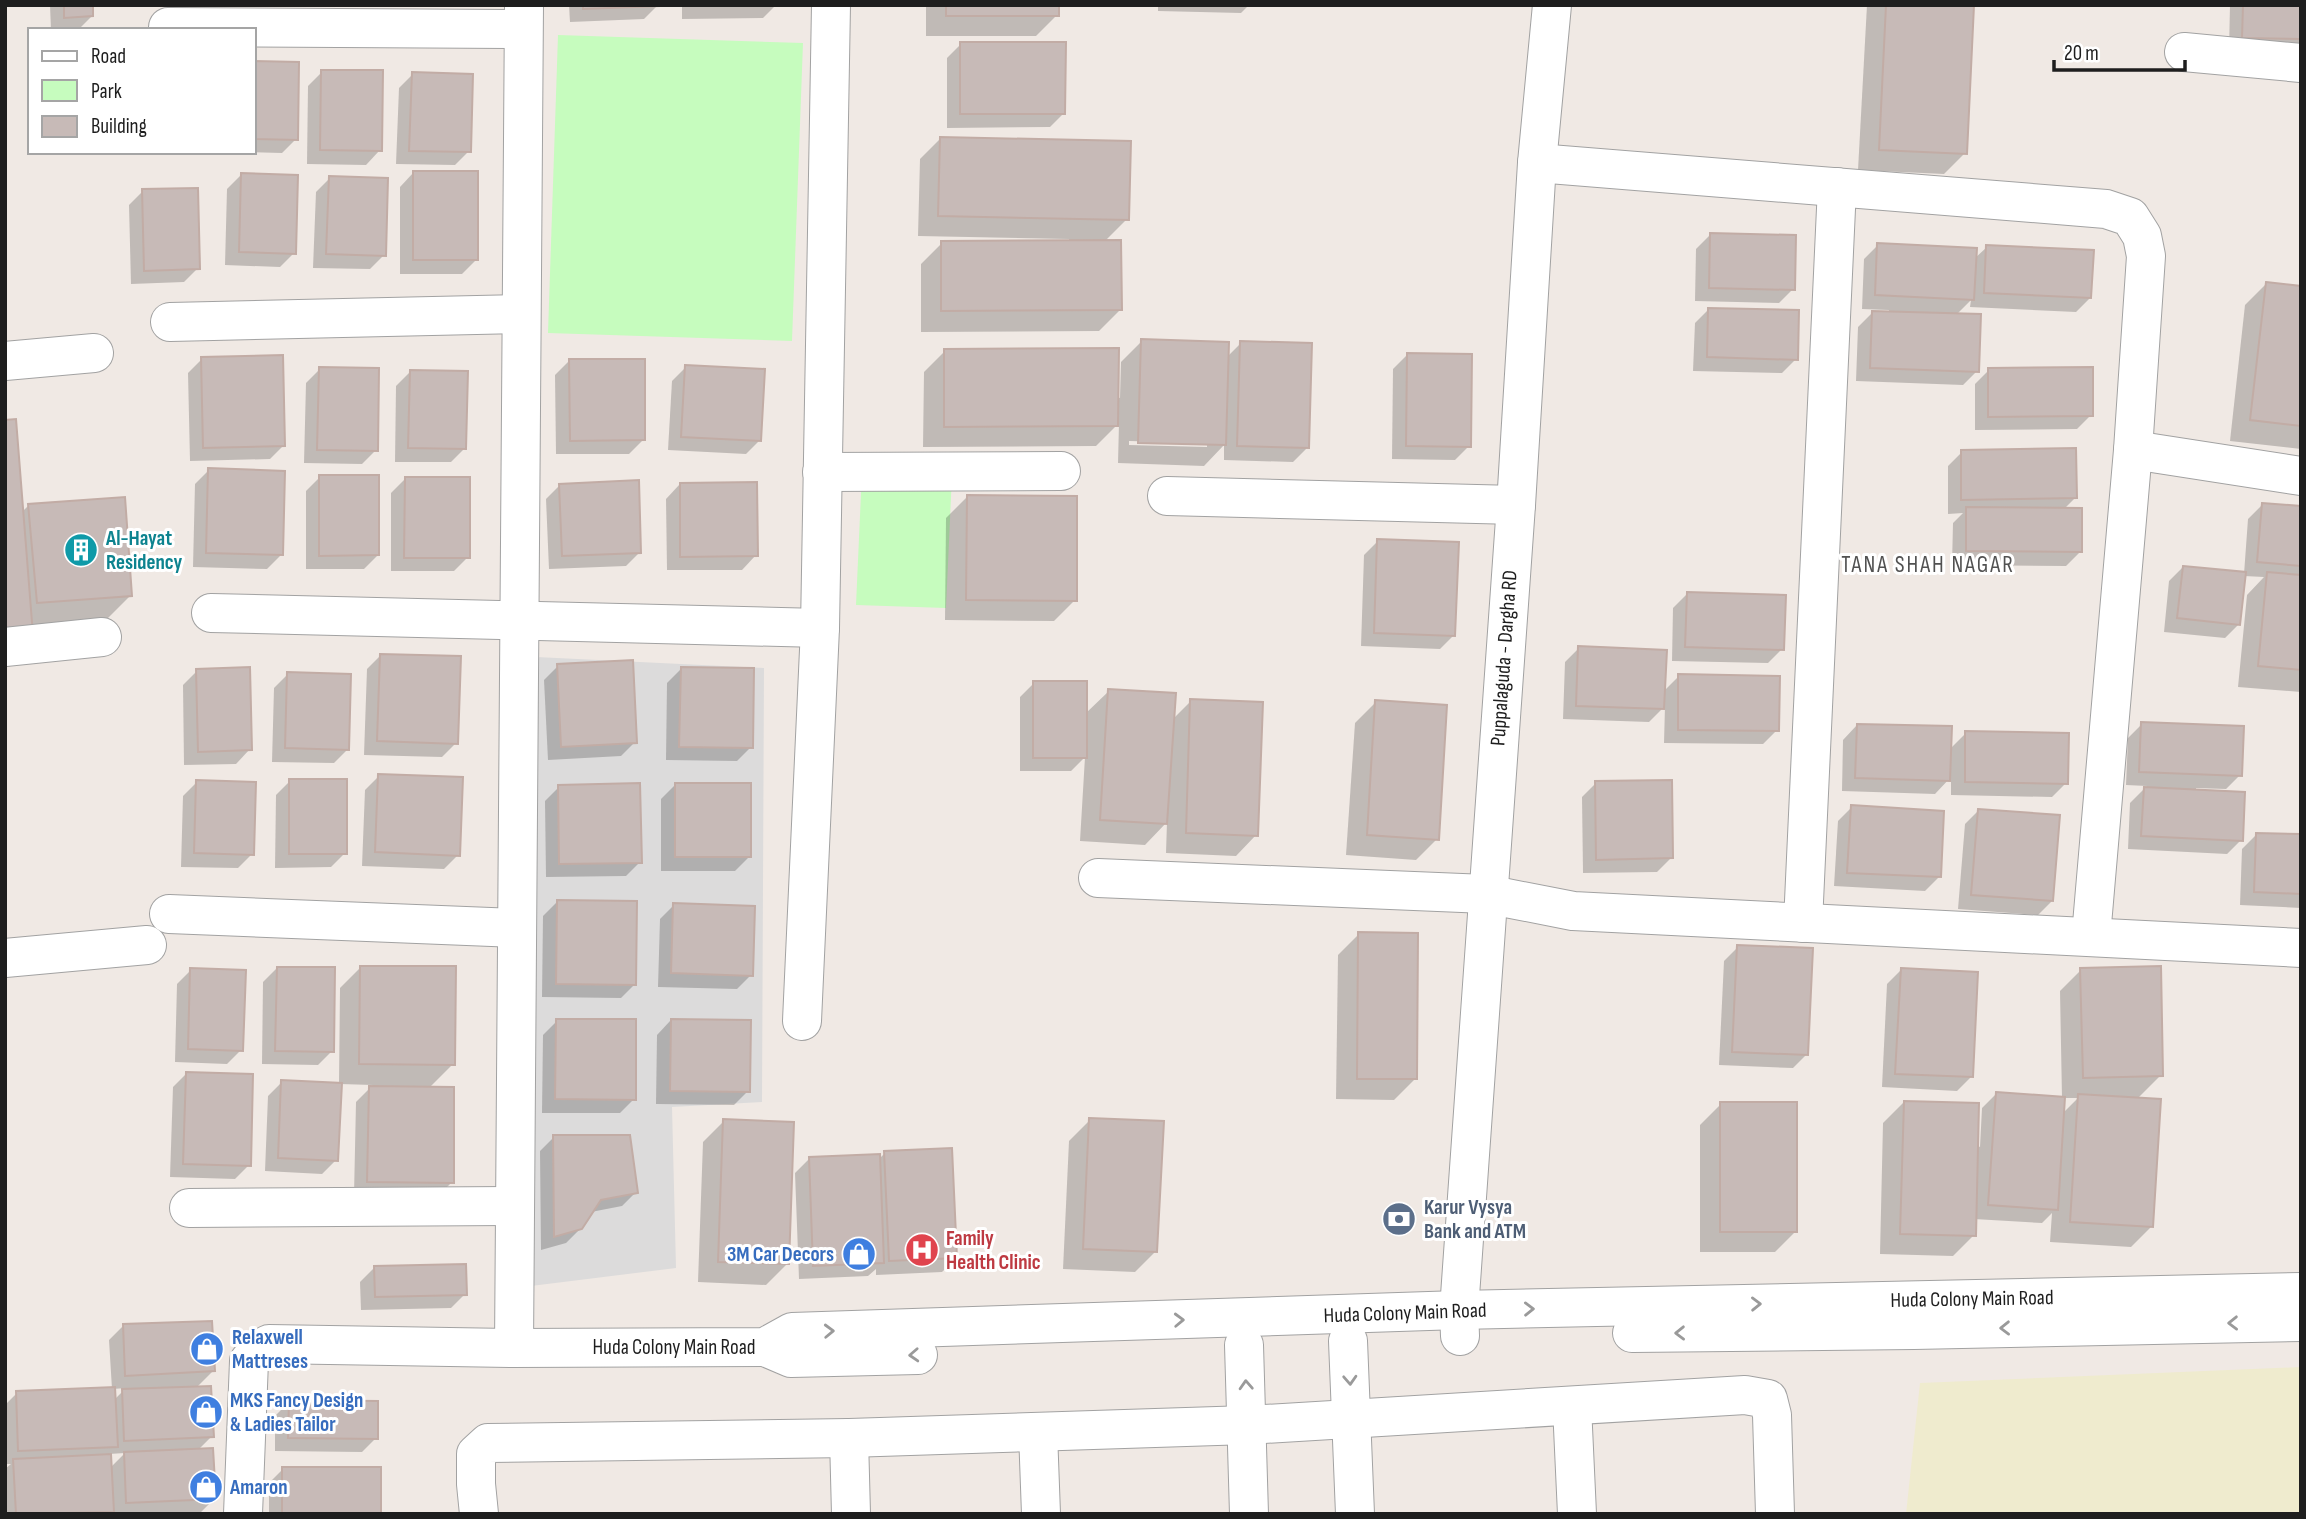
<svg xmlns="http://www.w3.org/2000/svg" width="2306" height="1519" font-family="'Sofia Sans Condensed',sans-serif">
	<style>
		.residential { fill: #dcdbdb }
		.farmland { fill: #efebce }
		.park { fill: #c6fcbe }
		.shadow { fill: #0003; fill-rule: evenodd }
		.building { fill: #c7bab7; stroke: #c2aca5; stroke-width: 2 }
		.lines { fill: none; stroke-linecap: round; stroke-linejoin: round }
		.minor-casing { stroke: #a2a2a2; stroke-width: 40 }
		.minor { stroke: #fff; stroke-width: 38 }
		.oneway { stroke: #9a9a9a }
		.labels { text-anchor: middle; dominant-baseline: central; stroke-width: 6; stroke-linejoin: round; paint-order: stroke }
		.culture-label { font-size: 21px; font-weight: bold; fill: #0d838f; stroke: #fff; text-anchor: start }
		.street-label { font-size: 21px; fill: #1e1e1e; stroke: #fff }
		.service-label { font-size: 21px; font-weight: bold; fill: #4e5e75; stroke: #fff; text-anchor: start }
		.health-label { font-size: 21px; font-weight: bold; fill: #be3a42; stroke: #fff; text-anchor: start }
		.shop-label { font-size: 21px; font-weight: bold; fill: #366cbe; stroke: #fff; text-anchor: start }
		.neighbourhood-label { font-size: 23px; letter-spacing: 2px; fill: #515151; stroke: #fff }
	</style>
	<rect width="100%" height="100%" fill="#f0e9e4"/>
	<polygon class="residential" points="536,657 764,668 762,1102 672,1107 676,1268 531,1286"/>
	<polygon class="farmland" points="2301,1367 2301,1514 1906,1514 1920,1383"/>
	<g class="park">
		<polygon points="558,35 803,43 792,341 548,333"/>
		<polygon points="862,471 952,475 946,608 856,605"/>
	</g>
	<g class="shadow">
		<polygon points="50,5 91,5 92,16 78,30 51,30"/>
		<polygon points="569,5 658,5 644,19 570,22"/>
		<polygon points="682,5 776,5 763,18 682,19"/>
		<polygon points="926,5 1057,5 1057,15 1036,36 926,36"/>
		<polygon points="1158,5 1249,5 1241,13 1158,11"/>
		<polygon points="1867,5 1973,5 1965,153 1944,174 1858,170"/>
		<polygon points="2230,5 2301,5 2301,43 2291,53 2229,51"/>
		<polygon points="961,44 1064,113 1050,127 947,128 947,58"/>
		<polygon points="254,63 297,64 296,139 282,153 247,152 254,152"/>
		<polygon points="322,72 380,150 366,165 307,164 308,86"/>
		<polygon points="413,74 469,151 455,165 396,164 399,88"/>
		<polygon points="941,138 1127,219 1104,242 1120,310 1099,331 921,332 921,264 942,243 1069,243 1069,239 918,236 920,159"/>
		<polygon points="132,152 194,152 191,155 132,155"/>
		<polygon points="414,172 476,260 462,274 400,274 400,187"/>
		<polygon points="241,175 294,253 280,267 225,265 227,189"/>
		<polygon points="330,178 384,255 370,269 313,268 316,192"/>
		<polygon points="143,191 198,268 184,282 131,284 129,205"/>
		<polygon points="1710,235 1793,289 1779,303 1695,301 1696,249"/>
		<polygon points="1878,245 1974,259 1987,247 2090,298 2076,312 1970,307 1971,300 1956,315 1977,371 1963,385 1856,381 1858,327 1872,313 1889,313 1889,310 1862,309 1864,259"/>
		<polygon points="2266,284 2301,288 2301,449 2230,441 2245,305"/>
		<polygon points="1709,309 1796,359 1782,373 1693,371 1695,323"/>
		<path d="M1142,341L1227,357L1241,343L1307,448L1293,462L1224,460V445L1204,466L1118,463L1119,423L1096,446L923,447L924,372L945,351L1120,398L1121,362ZM1129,441L1207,443V447L1129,445Z"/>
		<polygon points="1407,355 1469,446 1455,460 1392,459 1393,369"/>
		<polygon points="202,359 284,445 270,459 190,461 188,373"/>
		<polygon points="569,361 643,440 629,454 556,454 555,375"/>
		<polygon points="686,367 760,440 746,454 668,450 672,381"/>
		<polygon points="320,369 376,450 362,464 304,463 306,383"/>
		<polygon points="1989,370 2091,415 2077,429 1975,430 1975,384"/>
		<polygon points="410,372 465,448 451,462 395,462 396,386"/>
		<polygon points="1962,452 2075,498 2063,510 2080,552 2066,566 1952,565 1953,523 1963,513 1948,514 1948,466"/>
		<polygon points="209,470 281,555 267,569 193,567 195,484"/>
		<polygon points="320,477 378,555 364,569 306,569 306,491"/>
		<polygon points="405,479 468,557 454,571 391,571 391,493"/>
		<polygon points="680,484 756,555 742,570 667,570 666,499"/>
		<polygon points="560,485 640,552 626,566 549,569 546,499"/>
		<polygon points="967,497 1075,600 1054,621 945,620 946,518"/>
		<polygon points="2263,504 2301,508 2301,692 2238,687 2247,595 2264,577 2244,576 2239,624 2225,638 2164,632 2169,581 2183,567 2244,574 2248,519"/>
		<polygon points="29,505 131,595 94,632 28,637 22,512"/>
		<polygon points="1378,541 1454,635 1440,649 1361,646 1364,555"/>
		<polygon points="1687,594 1782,649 1768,663 1672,661 1673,608"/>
		<polygon points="1579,648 1663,692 1679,676 1777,730 1763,744 1664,743 1665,706 1649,722 1563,719 1565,662"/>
		<polygon points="381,655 456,743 442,757 364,755 367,669"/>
		<polygon points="558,666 635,742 621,756 548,760 544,680"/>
		<polygon points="681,669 751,747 737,761 666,760 667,683"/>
		<polygon points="197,671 250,749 236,764 184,765 183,685"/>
		<polygon points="288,674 348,749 334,763 272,762 274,688"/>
		<polygon points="1034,683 1085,714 1109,691 1172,720 1191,701 1256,835 1236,856 1166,853 1167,822 1145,845 1080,841 1085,757 1071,771 1020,771 1020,697"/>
		<polygon points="1376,702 1437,839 1416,860 1346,855 1355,723"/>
		<polygon points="2142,724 2240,775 2226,789 2196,788 2196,791 2241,840 2227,854 2128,849 2130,803 2147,786 2126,785 2128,738"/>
		<polygon points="1857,725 1950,749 1966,733 2066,783 2052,797 1951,795 1951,777 1935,794 1842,791 1843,740"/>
		<polygon points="379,776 458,855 444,869 362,866 365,790"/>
		<polygon points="290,781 345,853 331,867 275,868 276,795"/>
		<polygon points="197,782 252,854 238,868 181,867 183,796"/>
		<polygon points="1596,783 1671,858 1657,872 1583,873 1582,797"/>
		<polygon points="675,785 749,857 735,871 661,871 661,799"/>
		<polygon points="559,787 640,862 626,876 546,877 545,801"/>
		<polygon points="1852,807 1939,877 1925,891 1834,886 1838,821"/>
		<polygon points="1979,810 2052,901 2038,915 1958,909 1965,824"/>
		<polygon points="2256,835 2301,836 2301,908 2240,905 2242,849"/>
		<polygon points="557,902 635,984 621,998 542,997 543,916"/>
		<polygon points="674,905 751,975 737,989 658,987 660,919"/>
		<polygon points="1359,934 1415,1079 1394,1100 1336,1099 1338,955"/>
		<polygon points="1738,947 1807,1054 1793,1068 1719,1065 1724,961"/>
		<polygon points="277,968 332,1051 318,1065 262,1064 263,982"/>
		<polygon points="360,968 453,1064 429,1088 452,1182 438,1196 354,1195 356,1102 373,1085 340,1084 336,1160 322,1174 265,1171 268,1096 282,1082 339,1085 340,988"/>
		<polygon points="191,970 241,1050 227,1064 175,1062 177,984"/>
		<polygon points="1901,970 1971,1077 1957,1091 1882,1087 1887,984"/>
		<path d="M2081,970L2161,1075L2137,1099L2152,1226L2131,1247L2050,1242L2052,1213L2042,1223L1974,1219V1235L1953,1256L1880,1254L1883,1123L1904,1102L1980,1147L1982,1108L1996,1094L2062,1098L2060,991ZM2064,1098H2078L2063,1113Z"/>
		<polygon points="671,1020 748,1091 734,1105 656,1104 657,1035"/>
		<polygon points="557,1021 634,1099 620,1113 542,1113 543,1035"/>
		<polygon points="187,1073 249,1165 235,1179 170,1177 173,1087"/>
		<polygon points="1721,1104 1796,1231 1775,1252 1700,1252 1700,1125"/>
		<polygon points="1090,1120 1156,1251 1135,1272 1063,1269 1069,1141"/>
		<polygon points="724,1121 787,1264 766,1285 698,1282 703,1142"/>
		<polygon points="554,1137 636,1192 622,1206 591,1212 581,1228 566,1243 541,1250 540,1151"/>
		<polygon points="885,1153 956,1258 942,1272 876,1275 876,1269 868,1276 799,1279 795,1173 809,1159 878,1160"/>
		<polygon points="374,1268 465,1294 451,1308 361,1310 360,1282"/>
		<path d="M123,1326L213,1371L196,1388L212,1436L198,1450L214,1499L200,1513L113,1514V1511L110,1514H5V1469L11,1464H5V1405L17,1393L112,1389L109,1340ZM126,1388L114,1400L113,1389ZM125,1453L110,1468L109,1454Z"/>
		<polygon points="289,1402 376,1438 362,1452 275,1451 275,1416"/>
		<polygon points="283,1469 379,1514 269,1514 269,1483"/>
	</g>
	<g class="building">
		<polygon points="64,5 93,5 93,16 64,18"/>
		<polygon points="583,5 660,5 660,6 583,9"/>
		<rect x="946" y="5" width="113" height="11"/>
		<polygon points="1886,5 1974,5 1967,154 1879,150"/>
		<polygon points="2243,5 2301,5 2301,39 2242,38"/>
		<polygon points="960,42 1066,42 1065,114 960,114"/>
		<polygon points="254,61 299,62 298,140 254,139"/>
		<polygon points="321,70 383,70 382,151 320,150"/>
		<polygon points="412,72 473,74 471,152 409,151"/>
		<polygon points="940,137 1131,141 1129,220 938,216"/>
		<rect x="413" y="171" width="65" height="89"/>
		<polygon points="241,173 298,175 296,254 239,252"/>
		<polygon points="329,176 388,178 386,256 326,254"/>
		<polygon points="198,188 200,269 144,271 142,189"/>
		<polygon points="1710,233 1796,235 1795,290 1709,288"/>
		<polygon points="1121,240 1122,310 941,311 941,241"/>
		<polygon points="1877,243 1977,248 1974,300 1875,295"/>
		<polygon points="1986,245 2094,250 2091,298 1984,293"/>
		<polygon points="2266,282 2301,286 2301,426 2250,420"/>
		<polygon points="1708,308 1799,310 1798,360 1707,357"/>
		<polygon points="1872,311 1981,314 1979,372 1870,368"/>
		<polygon points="1141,339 1229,342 1226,445 1138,443"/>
		<polygon points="1240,341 1312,343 1309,448 1237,446"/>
		<polygon points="1119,348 1118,426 944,427 944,349"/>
		<polygon points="1407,353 1472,354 1471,447 1406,446"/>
		<polygon points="283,355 285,446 203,448 201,357"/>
		<polygon points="569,359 645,359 645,440 570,441"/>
		<polygon points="685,365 765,369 761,441 681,437"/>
		<polygon points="319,367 379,368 378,451 317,450"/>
		<polygon points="2093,367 2093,416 1988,417 1988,368"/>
		<polygon points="410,370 468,371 466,449 408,448"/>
		<polygon points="16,419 33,635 5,637 5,420"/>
		<polygon points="2076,448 2077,498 1961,500 1961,450"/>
		<polygon points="208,468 285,471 283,555 206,553"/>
		<polygon points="319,475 379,475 379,555 319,556"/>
		<polygon points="405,477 470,477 470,558 404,558"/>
		<polygon points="639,480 641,553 562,556 559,484"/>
		<polygon points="757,482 758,556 680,557 680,483"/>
		<polygon points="967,495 1077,496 1077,601 966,600"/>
		<polygon points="125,497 132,596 37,603 28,504"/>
		<polygon points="2262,503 2301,506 2301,566 2257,562"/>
		<polygon points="1966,507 2082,508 2082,552 1966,551"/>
		<polygon points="1377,539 1459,542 1455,636 1374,633"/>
		<polygon points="2183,566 2246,572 2240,625 2177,618"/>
		<polygon points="2267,572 2301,575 2301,670 2258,666"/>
		<polygon points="1687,592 1786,595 1784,650 1685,647"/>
		<polygon points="1578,646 1667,650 1664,709 1576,706"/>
		<polygon points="380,654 461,656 458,744 377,741"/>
		<polygon points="633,660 637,743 561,747 557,664"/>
		<polygon points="250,667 252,750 198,752 196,669"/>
		<polygon points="681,667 754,668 753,748 679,747"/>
		<polygon points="287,672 351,674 349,750 285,748"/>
		<polygon points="1678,674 1780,676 1779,731 1678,730"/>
		<rect x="1033" y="681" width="54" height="77"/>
		<polygon points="1108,689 1176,693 1167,824 1100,820"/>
		<polygon points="1190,699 1263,702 1258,836 1186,833"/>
		<polygon points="1375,700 1447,705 1439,840 1367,835"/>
		<polygon points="2141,722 2244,726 2242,776 2139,772"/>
		<polygon points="1857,724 1952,726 1950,781 1855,778"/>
		<polygon points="1965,731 2069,733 2068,784 1965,782"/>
		<polygon points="378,774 463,777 460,856 375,852"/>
		<rect x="289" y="779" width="58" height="75"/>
		<polygon points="196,780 256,782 254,855 194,853"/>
		<polygon points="1672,780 1673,858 1596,860 1595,781"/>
		<polygon points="640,783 642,863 559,864 558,785"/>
		<rect x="675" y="783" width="76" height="74"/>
		<polygon points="2144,787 2245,792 2243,841 2141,836"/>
		<polygon points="1851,805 1944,811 1941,877 1847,873"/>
		<polygon points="1978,809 2060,815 2053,901 1971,895"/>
		<polygon points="2256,833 2301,834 2301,894 2254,892"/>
		<polygon points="557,900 637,901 636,985 556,984"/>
		<polygon points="673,903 755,906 753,976 671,973"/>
		<polygon points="1358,932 1418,933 1417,1079 1357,1079"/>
		<polygon points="1737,945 1813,948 1808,1055 1732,1052"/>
		<polygon points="360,966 456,966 455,1065 359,1064"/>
		<polygon points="2161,966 2163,1076 2083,1078 2080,968"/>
		<polygon points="277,967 335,967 334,1052 275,1051"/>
		<polygon points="190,968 246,970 243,1051 188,1049"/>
		<polygon points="1901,968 1978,972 1973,1077 1895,1074"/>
		<polygon points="556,1019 636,1019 636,1100 555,1099"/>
		<polygon points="671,1019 751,1020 750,1092 670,1091"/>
		<polygon points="186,1072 253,1074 251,1166 183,1164"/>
		<polygon points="281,1080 342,1083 338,1161 278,1158"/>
		<polygon points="369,1086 454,1087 454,1183 367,1182"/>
		<polygon points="1996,1092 2065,1097 2058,1210 1988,1205"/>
		<polygon points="2078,1094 2161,1099 2153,1227 2070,1222"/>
		<polygon points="1904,1101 1979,1103 1976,1236 1900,1234"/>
		<rect x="1720" y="1102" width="77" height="130"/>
		<polygon points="1089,1118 1164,1121 1157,1252 1083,1249"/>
		<polygon points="723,1119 794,1122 789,1264 718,1262"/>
		<polygon points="553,1135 630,1135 638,1193 601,1200 582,1229 554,1237"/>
		<polygon points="952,1148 957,1258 889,1261 884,1151"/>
		<polygon points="880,1154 884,1263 813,1266 809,1157"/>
		<polygon points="466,1264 467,1295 375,1297 374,1266"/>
		<polygon points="212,1321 215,1371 125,1376 123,1324"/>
		<polygon points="211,1386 214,1437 124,1441 122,1389"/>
		<polygon points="115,1387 118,1447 18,1451 16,1391"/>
		<polygon points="289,1400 378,1401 378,1439 288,1438"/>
		<polygon points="213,1448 216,1499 126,1503 124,1452"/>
		<polygon points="111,1454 114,1512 16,1514 13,1459"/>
		<rect x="282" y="1467" width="99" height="47"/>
	</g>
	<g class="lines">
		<g class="minor-casing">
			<g id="minor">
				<polyline points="168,27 523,29"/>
				<polyline points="2184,52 2301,63"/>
				<polyline points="1537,163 2106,209 2130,217 2142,236 2146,256 2133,450 2091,936"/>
				<polyline points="170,322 521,314"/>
				<polyline points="5,361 94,353"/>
				<polyline points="2133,450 2301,476"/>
				<polyline points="822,472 1061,471"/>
				<polyline points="1167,496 1516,505"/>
				<polyline points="211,613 820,628"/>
				<polyline points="5,647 102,637"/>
				<polyline points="1098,878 1486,894 1573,911 2301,948"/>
				<polyline points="169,914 517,928"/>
				<polyline points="1803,923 1837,187"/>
				<polyline points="5,958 147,945"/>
				<polyline points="802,1021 820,628 831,5"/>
				<polyline points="189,1208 514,1206"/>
				<polyline points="1632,1333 1914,1330 2301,1322"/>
				<polyline points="1460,1336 1459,1310 1516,505 1537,163 1552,5"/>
				<polyline points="1348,1341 1355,1514"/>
				<polyline points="1244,1345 1249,1514"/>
				<polyline points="765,1347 791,1358 918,1355"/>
				<polyline points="514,1348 524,5"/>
				<polyline points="1572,1406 1577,1514"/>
				<polyline points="1038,1432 1041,1514"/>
				<polyline points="849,1438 851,1514"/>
				<polyline points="243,1514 249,1361 258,1350 269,1344 514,1348 765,1347 792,1332 1459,1310 2301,1292"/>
				<polyline points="479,1514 476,1484 476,1454 488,1443 849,1438 1248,1425 1745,1395 1768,1399 1772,1415 1775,1514"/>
			</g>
		</g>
		<use href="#minor" class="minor"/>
	</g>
	<defs><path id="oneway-chevron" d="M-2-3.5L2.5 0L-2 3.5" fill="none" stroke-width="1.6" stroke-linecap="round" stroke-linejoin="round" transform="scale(1.75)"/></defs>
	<g class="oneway">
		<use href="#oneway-chevron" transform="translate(1756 1304) rotate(-1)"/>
		<use href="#oneway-chevron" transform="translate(1529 1309) rotate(-1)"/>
		<use href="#oneway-chevron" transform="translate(1179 1320) rotate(-2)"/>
		<use href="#oneway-chevron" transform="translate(2233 1323) rotate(179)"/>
		<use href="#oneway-chevron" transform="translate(2005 1328) rotate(179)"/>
		<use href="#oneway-chevron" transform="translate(829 1331) rotate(-2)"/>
		<use href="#oneway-chevron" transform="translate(1680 1333) rotate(179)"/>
		<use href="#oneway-chevron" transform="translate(914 1355) rotate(177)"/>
		<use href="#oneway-chevron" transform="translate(1350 1380) rotate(87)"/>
		<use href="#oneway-chevron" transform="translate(1246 1385) rotate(-93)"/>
	</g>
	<defs>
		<g id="building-disc" transform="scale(1.75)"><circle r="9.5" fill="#0f9aa8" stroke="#fff"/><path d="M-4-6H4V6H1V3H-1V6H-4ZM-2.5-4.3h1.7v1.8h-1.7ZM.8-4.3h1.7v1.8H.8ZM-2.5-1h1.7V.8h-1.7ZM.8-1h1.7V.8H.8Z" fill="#fff"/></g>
		<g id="bank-disc" transform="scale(1.75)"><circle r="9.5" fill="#5c6f8a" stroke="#fff"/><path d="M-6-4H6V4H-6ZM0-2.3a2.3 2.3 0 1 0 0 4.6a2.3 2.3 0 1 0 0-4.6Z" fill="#fff"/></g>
		<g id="hospital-disc" transform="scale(1.75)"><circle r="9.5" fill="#e0444e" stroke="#fff"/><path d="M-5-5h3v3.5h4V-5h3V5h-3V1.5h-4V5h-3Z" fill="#fff"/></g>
		<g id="shop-disc" transform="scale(1.75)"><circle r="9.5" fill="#3f7fe0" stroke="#fff"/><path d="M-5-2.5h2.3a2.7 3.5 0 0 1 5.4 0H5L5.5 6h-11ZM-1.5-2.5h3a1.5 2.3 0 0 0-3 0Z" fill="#fff"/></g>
	</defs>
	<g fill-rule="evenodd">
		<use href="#building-disc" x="81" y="550"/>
		<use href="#bank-disc" x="1399" y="1219"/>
		<use href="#hospital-disc" x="922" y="1250"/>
		<use href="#shop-disc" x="859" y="1254"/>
		<use href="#shop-disc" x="207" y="1349"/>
		<use href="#shop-disc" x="206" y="1412"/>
		<use href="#shop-disc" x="206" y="1487"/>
	</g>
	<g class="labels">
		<g class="culture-label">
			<text x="106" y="538">Al-Hayat<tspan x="106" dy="24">Residency</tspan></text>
		</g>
		<g class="street-label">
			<text transform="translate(1504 658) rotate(-86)">Puppalaguda - Dargha RD</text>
			<text transform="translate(1972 1299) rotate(-1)">Huda Colony Main Road</text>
			<text transform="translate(1405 1313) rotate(-2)">Huda Colony Main Road</text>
			<text x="674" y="1347">Huda Colony Main Road</text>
		</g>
		<g class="service-label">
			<text x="1424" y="1207">Karur Vysya<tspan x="1424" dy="24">Bank and ATM</tspan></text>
		</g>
		<g class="health-label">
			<text x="946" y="1238">Family<tspan x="946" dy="24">Health Clinic</tspan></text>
		</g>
		<g class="shop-label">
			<text x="834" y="1254" text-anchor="end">3M Car Decors</text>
			<text x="232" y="1337">Relaxwell<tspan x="232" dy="24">Mattreses</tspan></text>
			<text x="230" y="1400">MKS Fancy Design<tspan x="230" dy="24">&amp; Ladies Tailor</tspan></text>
			<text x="230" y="1487">Amaron</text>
		</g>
		<g class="neighbourhood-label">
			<text x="1928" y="565">TANA SHAH NAGAR</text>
		</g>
	</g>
	<rect width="2306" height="1519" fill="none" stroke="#1e1e1e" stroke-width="14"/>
	<rect x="28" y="28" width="228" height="126" fill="#ffffff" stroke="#a5a5a5" stroke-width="2"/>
	<rect x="42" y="51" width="35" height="10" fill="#ffffff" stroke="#a5a5a5" stroke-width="2"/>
	<text x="91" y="63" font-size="21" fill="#1e1e1e">Road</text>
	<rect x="42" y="80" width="35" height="21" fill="#c6fcbe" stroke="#a5a5a5" stroke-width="2"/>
	<text x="91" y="98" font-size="21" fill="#1e1e1e">Park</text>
	<rect x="42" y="116" width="35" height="21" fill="#c7bab7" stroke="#a5a5a5" stroke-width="2"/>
	<text x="91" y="133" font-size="21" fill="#1e1e1e">Building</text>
	<path d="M2054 60v10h131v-10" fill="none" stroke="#1e1e1e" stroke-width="3.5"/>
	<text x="2064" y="60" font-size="21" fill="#1e1e1e" stroke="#ffffff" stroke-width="5" paint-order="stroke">20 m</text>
</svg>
